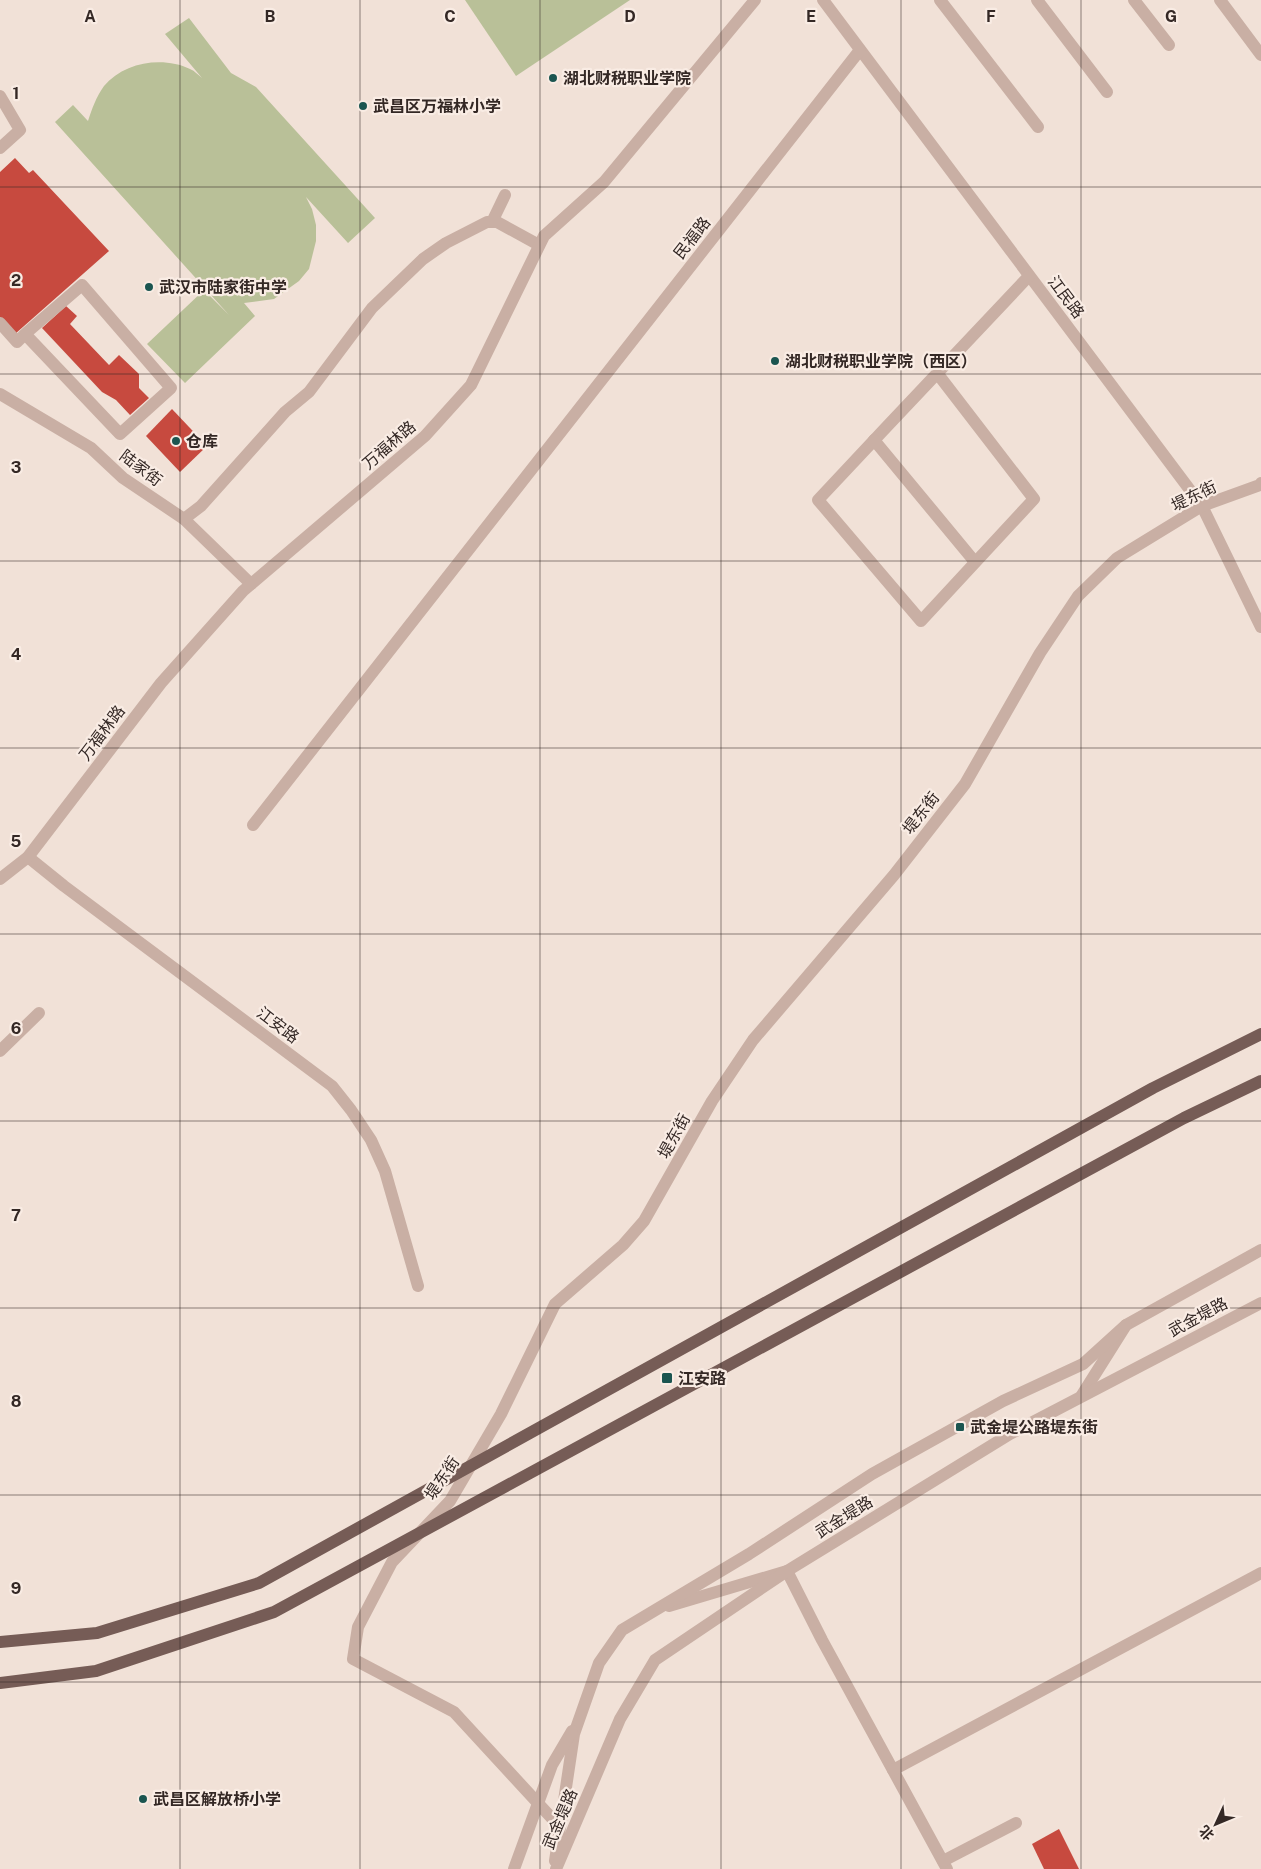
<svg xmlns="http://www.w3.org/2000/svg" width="1261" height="1869" font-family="'Public Sans','Noto Sans SC',sans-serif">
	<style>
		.green { fill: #b9c098 }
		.building { fill: #c74a3f }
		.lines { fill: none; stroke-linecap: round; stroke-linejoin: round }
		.minor { stroke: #c9afa4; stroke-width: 12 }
		.major { stroke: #765c56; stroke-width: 12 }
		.grid { fill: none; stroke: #342825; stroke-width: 1; stroke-opacity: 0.55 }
		.poi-dot { fill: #1b5550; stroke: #f9ece4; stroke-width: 2 }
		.labels { text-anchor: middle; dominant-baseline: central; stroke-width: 4.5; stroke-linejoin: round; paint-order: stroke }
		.poi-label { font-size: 16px; font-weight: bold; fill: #342825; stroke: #f9ece4; text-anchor: start }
		.street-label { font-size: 16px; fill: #342825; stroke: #f9ece4 }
		.grid-label { font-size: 16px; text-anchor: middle; font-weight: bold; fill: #342825; stroke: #f9ece4; stroke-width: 4.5; stroke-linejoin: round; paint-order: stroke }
	</style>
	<rect width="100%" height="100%" fill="#f1e1d7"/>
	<g class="green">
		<polygon points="465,0 630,0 516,76"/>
		<path d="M189,18L231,73L256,87L375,218L348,243L306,197L312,209L316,225V241L309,269L299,281L274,299L244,303L255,316L185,383L147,344L204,290L229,315L55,122L73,105L88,121C92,109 96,97 104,86C124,62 163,56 190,69C195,71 198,75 202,78L165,34Z"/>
	</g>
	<g class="building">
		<polygon points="15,158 29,173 33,170 109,251 15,334 0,317 0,172"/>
		<polygon points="66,306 77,316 70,324 109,365 119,355 139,374 139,388 149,398 130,415 116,400 102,392 42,328"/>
		<polygon points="172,409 207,446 180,472 146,436"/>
		<polygon points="1059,1829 1079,1869 1044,1869 1032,1844"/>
	</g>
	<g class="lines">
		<g class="minor">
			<polyline points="823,0 1202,506 1261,627"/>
			<polyline points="940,0 1038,127"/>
			<polyline points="1037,0 1107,92"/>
			<polyline points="1134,0 1169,45"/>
			<polyline points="1220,0 1261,55"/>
			<polyline points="0,96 20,130 0,148"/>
			<polyline points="492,222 505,195"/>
			<polyline points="0,323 17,342 25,334 82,285 171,388 120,434 25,334"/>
			<path d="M937,373L1034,499L921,621L818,500C888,425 959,350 1029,276"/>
			<polyline points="0,394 91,448 123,478 184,519 251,584"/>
			<polyline points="874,440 975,562"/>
			<polyline points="184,519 201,506 285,412 309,392 372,308 423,259 446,243 487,222 497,222 539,245"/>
			<polyline points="253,825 860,50"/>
			<polyline points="28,857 64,886 332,1086 351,1110 371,1140 385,1171 418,1286"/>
			<polyline points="0,879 28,857 161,683 243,591 425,436 471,385 544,236 604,182 755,0"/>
			<polyline points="0,1051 39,1013"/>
			<polyline points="1082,1395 1126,1325 1261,1250"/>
			<polyline points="669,1606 787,1571 822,1640 947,1869"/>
			<polyline points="893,1770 1261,1573"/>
			<polyline points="559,1826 454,1712 353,1659 358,1627 392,1562 450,1501 501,1414 555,1304 623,1245 644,1221 712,1101 753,1040 894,875 965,784 1040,653 1078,596 1117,558 1202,506 1260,485 1261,483"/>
			<polyline points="555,1861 574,1734 599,1663 622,1630 749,1554 872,1474 1003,1401 1083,1364 1126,1325"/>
			<polyline points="943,1861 1016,1823"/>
			<polyline points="514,1869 552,1765 572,1731"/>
			<polyline points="556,1869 620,1719 655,1660 787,1571 1010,1434 1261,1303"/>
		</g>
		<g class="major">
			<polyline points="0,1642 97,1633 259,1583 1153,1088 1261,1034"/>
			<polyline points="0,1683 96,1671 274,1612 1184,1118 1261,1081"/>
		</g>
	</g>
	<path class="grid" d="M180,0V1869M360,0V1869M540,0V1869M721,0V1869M901,0V1869M1081,0V1869M0,187H1261M0,374H1261M0,561H1261M0,748H1261M0,934H1261M0,1121H1261M0,1308H1261M0,1495H1261M0,1682H1261"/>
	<g class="poi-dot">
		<circle cx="553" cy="78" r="5"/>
		<circle cx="363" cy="106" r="5"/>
		<circle cx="149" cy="287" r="5"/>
		<circle cx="775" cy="361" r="5"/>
		<circle cx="176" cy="441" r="5"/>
		<rect x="661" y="1372" width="12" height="12" rx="2.5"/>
		<rect x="955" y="1422" width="10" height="10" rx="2.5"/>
		<circle cx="143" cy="1799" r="5"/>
	</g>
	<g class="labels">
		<g class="poi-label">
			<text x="563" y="78">湖北财税职业学院</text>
			<text x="373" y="106">武昌区万福林小学</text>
			<text x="159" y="287">武汉市陆家街中学</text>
			<text x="785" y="361">湖北财税职业学院（西区）</text>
			<text x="186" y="441">仓库</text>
			<text x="678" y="1378">江安路</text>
			<text x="970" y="1427">武金堤公路堤东街</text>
			<text x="153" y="1799">武昌区解放桥小学</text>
		</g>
		<g class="street-label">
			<text transform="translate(692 238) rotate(-52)">民福路</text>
			<text transform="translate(1066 297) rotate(53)">江民路</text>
			<text transform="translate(389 445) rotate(-41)">万福林路</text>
			<text transform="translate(141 468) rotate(37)">陆家街</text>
			<text transform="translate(1194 496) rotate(-26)">堤东街</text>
			<text transform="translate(102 733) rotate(-53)">万福林路</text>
			<text transform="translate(921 813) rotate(-52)">堤东街</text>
			<text transform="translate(278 1025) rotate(37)">江安路</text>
			<text transform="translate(674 1136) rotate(-61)">堤东街</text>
			<text transform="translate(1198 1317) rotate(-28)">武金堤路</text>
			<text transform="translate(442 1478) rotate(-56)">堤东街</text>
			<text transform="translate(844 1517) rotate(-32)">武金堤路</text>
			<text transform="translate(560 1819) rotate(-67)">武金堤路</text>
		</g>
	</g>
	<g class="grid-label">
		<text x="90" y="22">A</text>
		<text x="270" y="22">B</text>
		<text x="450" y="22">C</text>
		<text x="630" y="22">D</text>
		<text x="811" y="22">E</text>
		<text x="991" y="22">F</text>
		<text x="1171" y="22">G</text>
		<text x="16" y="99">1</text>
		<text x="16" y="286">2</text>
		<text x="16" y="473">3</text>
		<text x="16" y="660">4</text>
		<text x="16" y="847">5</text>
		<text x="16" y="1034">6</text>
		<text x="16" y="1221">7</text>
		<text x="16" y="1407">8</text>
		<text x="16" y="1594">9</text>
	</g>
	<g transform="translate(1216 1824) rotate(226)" stroke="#f9ece4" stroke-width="4" paint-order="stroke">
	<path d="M0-4L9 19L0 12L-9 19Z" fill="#342825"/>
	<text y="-8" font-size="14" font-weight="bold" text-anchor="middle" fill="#342825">北</text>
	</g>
</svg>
